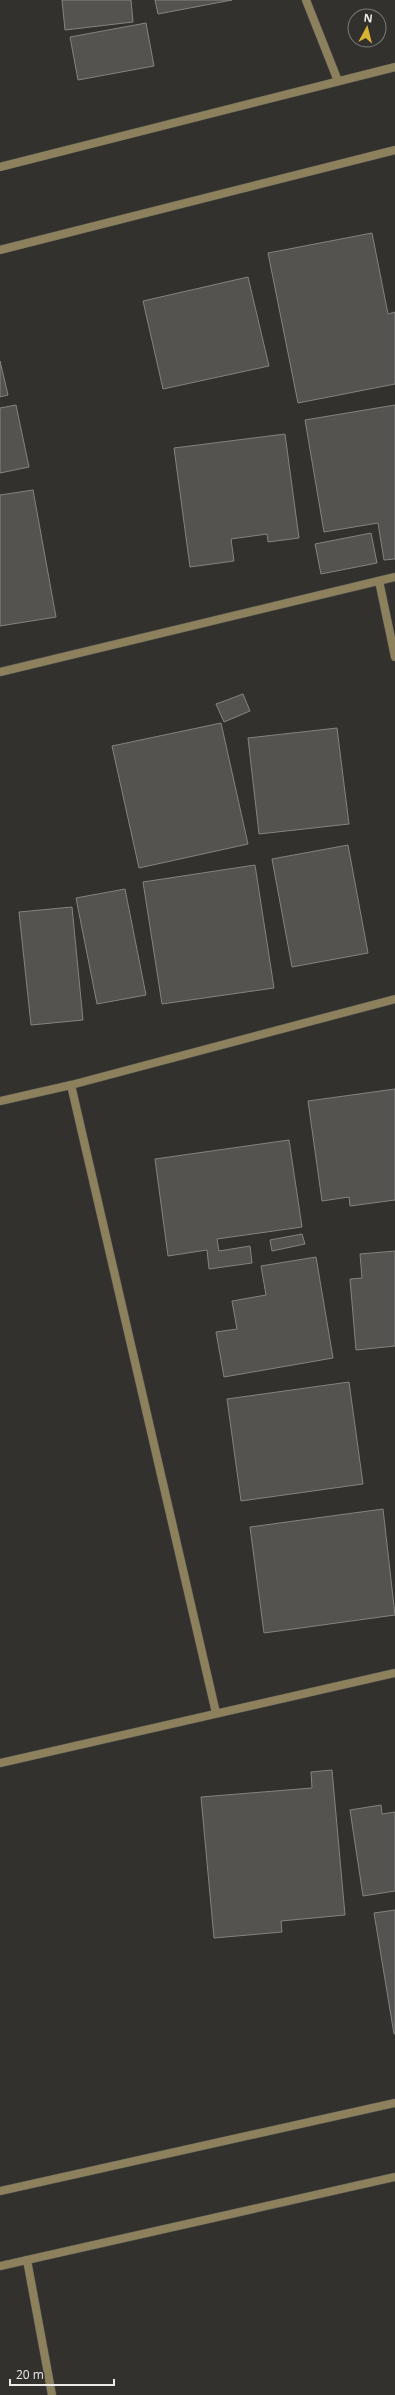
<svg xmlns="http://www.w3.org/2000/svg" width="395" height="2395" font-family="'Open Sans',sans-serif">
	<style>
		.building { fill: #555350; stroke: #858380 }
		.lines { fill: none; stroke-linecap: round; stroke-linejoin: round }
		.minor-casing { stroke: #504f4c; stroke-width: 9 }
		.tertiary-casing { stroke: #504f4c; stroke-width: 9 }
		.minor { stroke: #8d805d; stroke-width: 8 }
		.tertiary { stroke: #8d805d; stroke-width: 8 }
	</style>
	<rect width="100%" height="100%" fill="#32312e"/>
	<g class="building">
		<polygon points="62,0 131,0 133,22 65,30"/>
		<polygon points="155,0 232,0 158,14"/>
		<polygon points="146,23 154,66 78,80 70,37"/>
		<polygon points="372,233 388,314 395,312 395,384 298,403 268,253"/>
		<polygon points="248,277 269,366 163,389 143,301"/>
		<polygon points="0,361 8,395 0,397"/>
		<polygon points="16,405 29,467 0,473 0,408"/>
		<polygon points="395,405 395,559 384,560 378,523 324,532 305,420"/>
		<polygon points="285,434 299,538 268,542 267,534 231,539 234,561 190,567 174,448"/>
		<polygon points="33,490 56,617 0,626 0,495"/>
		<polygon points="371,533 377,563 321,574 315,544"/>
		<polygon points="243,694 250,711 224,722 216,704"/>
		<polygon points="221,723 248,844 139,868 112,746"/>
		<polygon points="337,728 349,824 259,834 248,738"/>
		<polygon points="348,845 368,953 292,967 272,859"/>
		<polygon points="255,865 274,988 162,1004 143,882"/>
		<polygon points="125,889 146,995 97,1004 76,898"/>
		<polygon points="72,907 83,1020 31,1025 19,912"/>
		<polygon points="395,1089 395,1200 350,1206 349,1197 322,1201 308,1101"/>
		<polygon points="289,1140 302,1227 217,1239 219,1251 250,1246 252,1263 209,1269 207,1250 168,1256 155,1159"/>
		<polygon points="302,1234 305,1244 272,1251 270,1240"/>
		<polygon points="395,1251 395,1346 356,1350 350,1279 362,1278 360,1254"/>
		<polygon points="316,1257 333,1358 224,1377 216,1332 237,1329 232,1301 266,1295 261,1266"/>
		<polygon points="349,1382 363,1484 241,1501 227,1399"/>
		<polygon points="383,1509 395,1615 264,1633 250,1527"/>
		<polygon points="332,1770 345,1915 281,1921 282,1932 214,1938 201,1797 312,1788 311,1772"/>
		<polygon points="381,1805 382,1814 395,1812 395,1891 363,1896 350,1810"/>
		<polygon points="395,1910 395,2034 394,2034 374,1913"/>
	</g>
	<g class="lines">
		<g class="minor-casing">
			<g id="minor">
				<polyline points="306,0 338,81"/>
				<polyline points="379,581 395,657"/>
				<polyline points="0,672 395,577"/>
				<polyline points="71,1085 216,1713"/>
				<polyline points="0,1101 71,1085 395,999"/>
				<polyline points="0,1763 395,1673"/>
				<polyline points="27,2260 52,2395"/>
			</g>
		</g>
		<g class="tertiary-casing">
			<g id="tertiary">
				<polyline points="0,167 395,67"/>
				<polyline points="0,250 395,150"/>
				<polyline points="0,2191 395,2103"/>
				<polyline points="0,2266 395,2177"/>
			</g>
		</g>
		<use href="#minor" class="minor"/>
		<use href="#tertiary" class="tertiary"/>
	</g>
	<g transform="translate(367 28) rotate(7)"><circle r="19" fill="#32312e" stroke="#7c7b79"/>
	<path d="M0-3L7 15L0 10L-7 15Z" fill="#dbb333"/>
	<text y="-6" font-size="11" font-weight="bold" text-anchor="middle" fill="#ecebe9">N</text>
	</g>
	<path d="M10 2379v6h104v-6" fill="none" stroke="#ecebe9" stroke-width="2"/>
	<text x="16" y="2379" font-size="12" fill="#ecebe9" stroke="#32312e" stroke-width="3" paint-order="stroke">20 m</text>
</svg>
